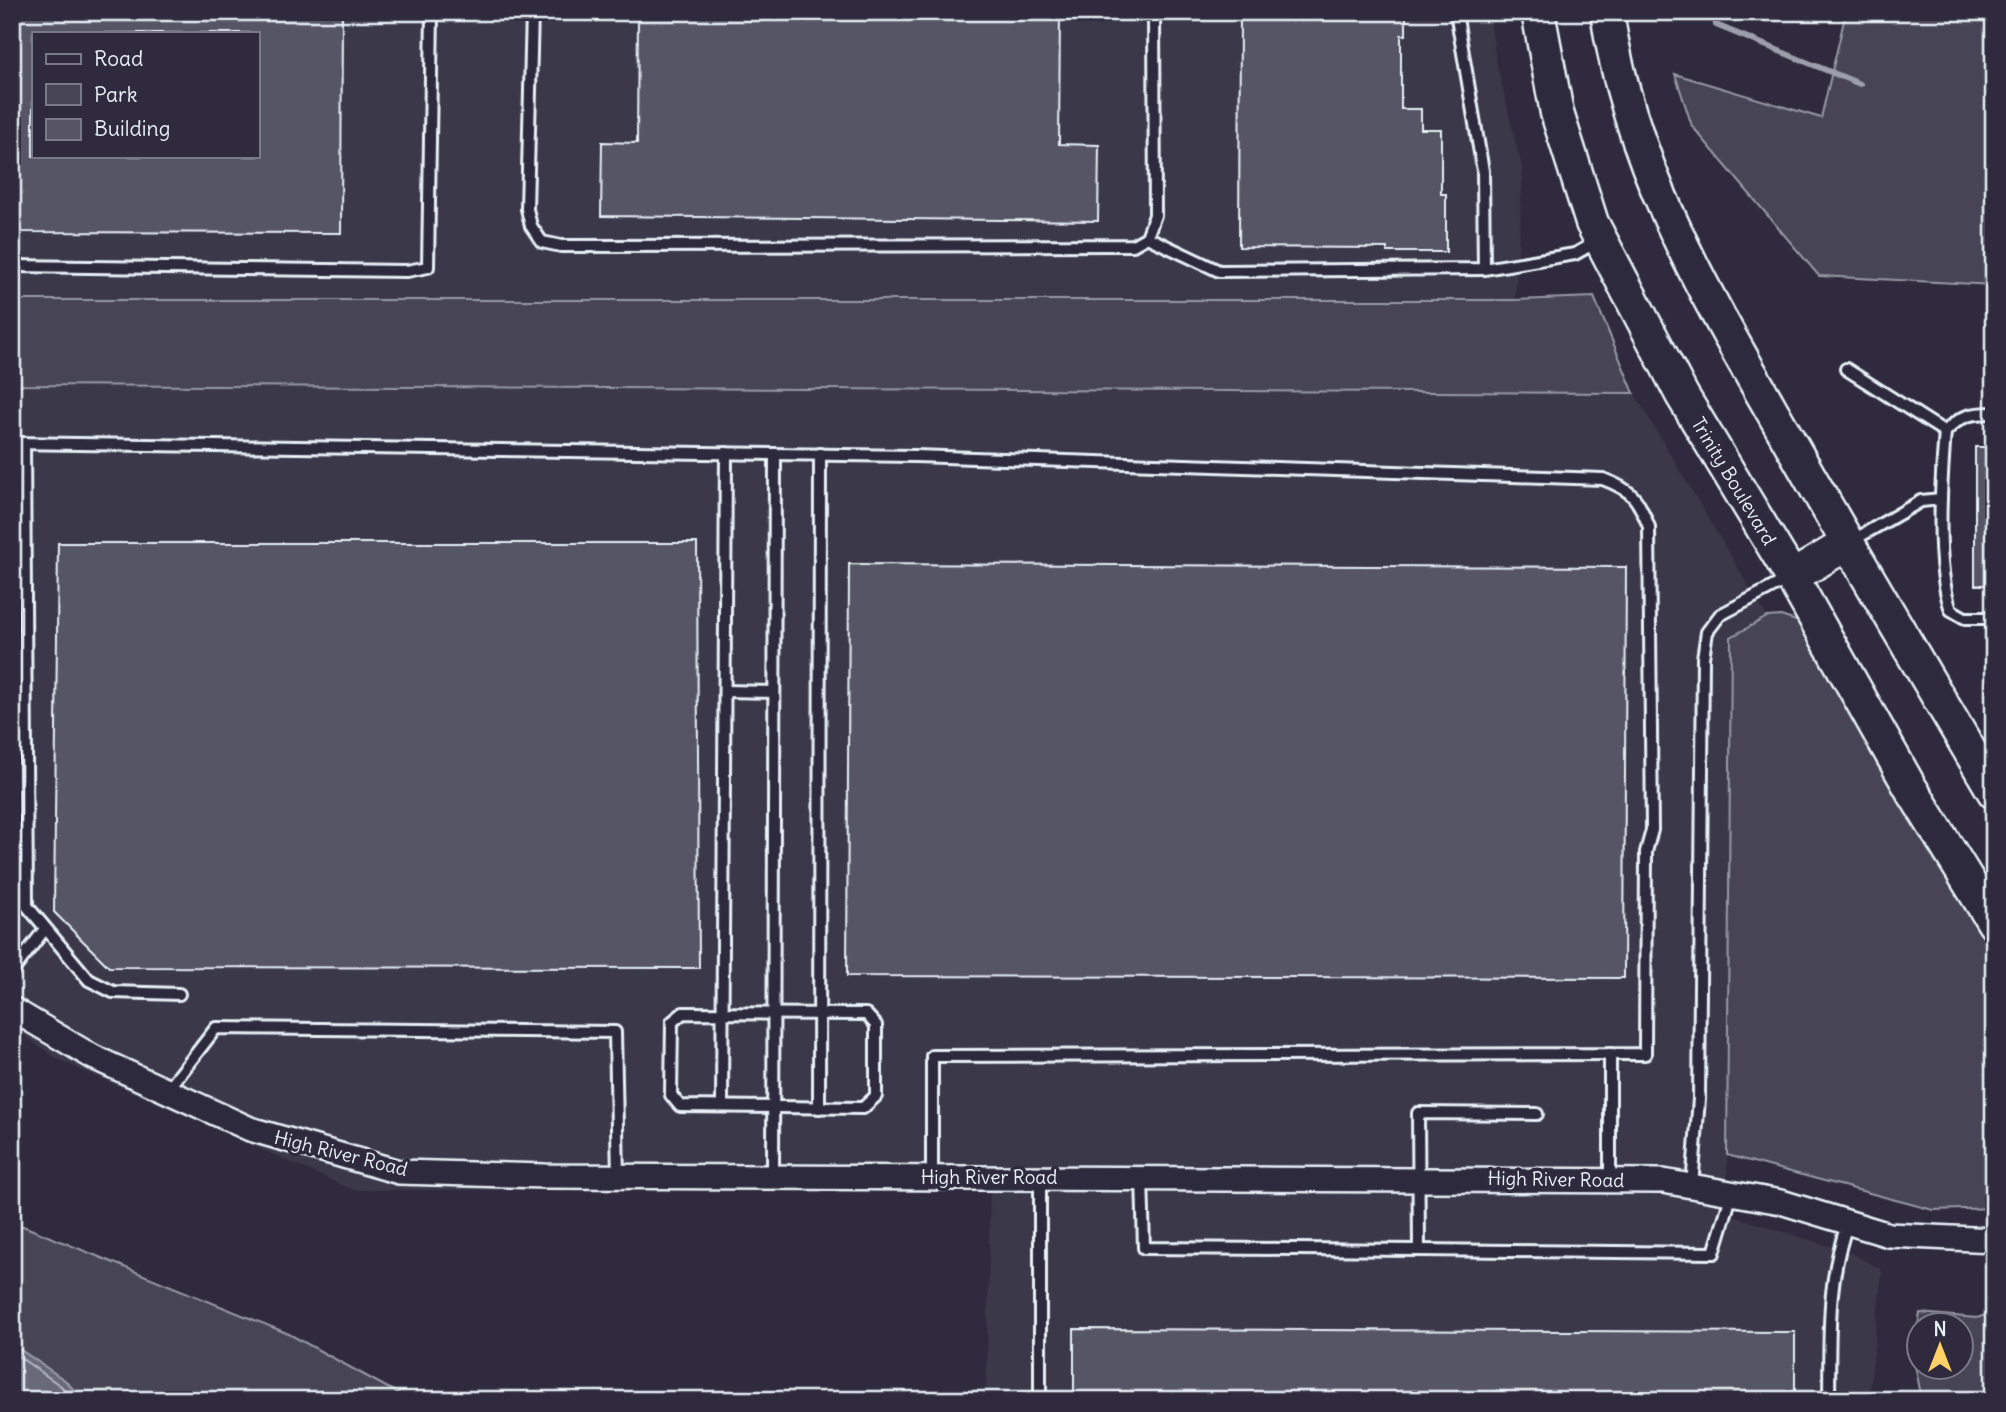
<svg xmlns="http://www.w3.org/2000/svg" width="2006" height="1412" font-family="Delius,sans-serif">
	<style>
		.built { fill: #3b3749; fill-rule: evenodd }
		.green { fill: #464455; stroke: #979aa6; stroke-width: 2; fill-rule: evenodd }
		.water { fill: #696978; stroke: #9c9fab; stroke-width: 2 }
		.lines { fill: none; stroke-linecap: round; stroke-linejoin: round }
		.shore { stroke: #b5bbc5; stroke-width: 2 }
		.stream { stroke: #9c9fab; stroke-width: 6 }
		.building { fill: #575565; stroke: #e8f1f8; stroke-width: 2; fill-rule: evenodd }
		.lane-casing { stroke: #e8f1f8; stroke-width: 16 }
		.street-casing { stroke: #e8f1f8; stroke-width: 28 }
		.secondary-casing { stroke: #e8f1f8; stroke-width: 37 }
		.lane { stroke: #2f2a3d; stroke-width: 10 }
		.street { stroke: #2f2a3d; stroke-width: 23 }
		.secondary { stroke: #2f2a3d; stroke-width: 32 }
		.labels { text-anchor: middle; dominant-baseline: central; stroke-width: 7; stroke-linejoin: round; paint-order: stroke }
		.street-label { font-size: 19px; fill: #e8f1f8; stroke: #2f2a3d }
	</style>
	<rect width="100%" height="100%" fill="#2f2a3d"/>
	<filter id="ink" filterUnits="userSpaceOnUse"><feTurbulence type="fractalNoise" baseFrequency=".0143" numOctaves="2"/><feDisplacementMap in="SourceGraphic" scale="14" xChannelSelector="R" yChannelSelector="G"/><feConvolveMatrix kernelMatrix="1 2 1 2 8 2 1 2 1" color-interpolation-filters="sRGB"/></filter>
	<g filter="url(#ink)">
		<g class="built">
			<path d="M12,12H1489L1496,60L1523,172L1515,300H12ZM33,33H257V156H33Z"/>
			<polygon points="12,385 1634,393 1767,617 1731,637 1727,1214 1851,1253 1882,1270 1869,1400 986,1400 990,1190 353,1190 57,1059 12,1027"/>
		</g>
		<g class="green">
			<polygon points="1846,12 1994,12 1994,285 1819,276 1692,126 1675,74 1821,118"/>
			<polygon points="1594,297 1634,393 12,385 12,300 1515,300"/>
			<polygon points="1781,616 1799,622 1994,953 1994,1208 1933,1210 1727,1155 1731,637 1767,617"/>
			<polygon points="23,1226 289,1334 410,1400 12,1400 12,1229"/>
			<path d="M1994,1312V1400H1922L1913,1355L1920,1313L1977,1318ZM1960,1324V1366H1918V1324Z"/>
		</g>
		<polygon class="water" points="12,1344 66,1381 83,1400 12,1400"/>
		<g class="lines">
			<polyline class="shore" points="12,1352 61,1386 73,1400"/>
			<polyline class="stream" points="1714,12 1716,25 1860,84"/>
		</g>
		<g class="building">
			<path d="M12,12H342L341,233L12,232ZM33,33H257V156H33Z"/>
			<polygon points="638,12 1060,12 1059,144 1099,145 1098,221 601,216 602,142 637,143"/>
			<polygon points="1240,12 1406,12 1406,35 1401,35 1401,109 1421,109 1421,129 1441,129 1441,194 1446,194 1446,252 1387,252 1387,248 1239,247"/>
			<rect x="1975" y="447" width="19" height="138"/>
			<polygon points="58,543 697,543 699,968 109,967 54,912"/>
			<polygon points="849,564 1626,567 1624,978 847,976"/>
			<polygon points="1074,1329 1795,1332 1795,1400 1074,1400"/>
		</g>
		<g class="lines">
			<g class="lane-casing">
				<g id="lane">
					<polyline points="532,12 527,209 531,226 542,242 561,246 1133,245 1147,237 1155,215 1154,12"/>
					<polyline points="1147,237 1219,271 1484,269 1483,171 1456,12"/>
					<polyline points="12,266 407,271 428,267 432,12"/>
					<polyline points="1484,269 1575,254 1598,241"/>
					<polyline points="1846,369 1945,432"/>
					<path d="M1994,413C1971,413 1961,415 1945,432C1941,481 1935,565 1951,610L1965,618H1994"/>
					<path d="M12,443L915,456L1603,479C1632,490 1638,498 1649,527L1652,830L1646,852L1645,1054L932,1056V1177"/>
					<polyline points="24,443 27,906 89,980 113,992 179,994"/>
					<polyline points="1850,542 1921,501 1941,499"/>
					<polyline points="725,691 774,692"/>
					<polyline points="12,972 45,929"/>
					<polygon points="683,1013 866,1014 876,1025 876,1096 863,1108 680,1106 671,1095 672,1022"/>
					<polyline points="1610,1054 1610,1180"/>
					<polyline points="167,1091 216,1028 615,1032 618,1176"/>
					<polyline points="722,1106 726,453"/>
					<polyline points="819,1108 820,454"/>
					<polyline points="773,1177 775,454"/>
					<polyline points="1142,1177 1144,1248 1419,1250 1418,1113 1537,1114"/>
					<polyline points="1692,1186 1699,1099 1703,658 1707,632 1720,615 1790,578"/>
					<polyline points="1419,1250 1714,1253 1732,1193"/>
					<polyline points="1040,1400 1040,1177"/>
					<path d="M1829,1400C1830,1337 1826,1282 1848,1222"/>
				</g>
			</g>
			<g class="street-casing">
				<polyline id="street" points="12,1009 93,1057 250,1129 399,1172 545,1176 1663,1181 1781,1202 1889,1235 1994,1240"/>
			</g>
			<g class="secondary-casing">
				<g id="secondary">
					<polyline points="1538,12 1557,113 1592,223 1682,395 1792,577 1910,787 1994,923"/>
					<path d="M1607,12C1630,171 1710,302 1788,439C1855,557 1925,674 1994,792"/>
					<polyline points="1792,577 1848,543"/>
				</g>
			</g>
			<use href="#lane" class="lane"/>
			<use href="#street" class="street"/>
			<use href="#secondary" class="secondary"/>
		</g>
	</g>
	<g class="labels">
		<g class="street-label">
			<text transform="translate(1734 481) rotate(59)">Trinity Boulevard</text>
			<text transform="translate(341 1153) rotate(14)">High River Road</text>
			<text x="989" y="1177">High River Road</text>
			<text transform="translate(1556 1179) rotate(1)">High River Road</text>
		</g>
	</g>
	<rect width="2006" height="1412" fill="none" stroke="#2f2a3d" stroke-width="42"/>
	<rect x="21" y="21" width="1964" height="1370" fill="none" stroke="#e8f1f8" stroke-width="2.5" filter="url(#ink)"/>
	<rect x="32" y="32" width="228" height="126" fill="#2f2a3d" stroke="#797a88" stroke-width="2"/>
	<rect x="46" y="54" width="35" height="10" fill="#2f2a3d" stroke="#797a88" stroke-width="2"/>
	<text x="94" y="66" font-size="21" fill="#e8f1f8">Road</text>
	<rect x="46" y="84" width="35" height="21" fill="#464455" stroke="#797a88" stroke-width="2"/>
	<text x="94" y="102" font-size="21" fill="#e8f1f8">Park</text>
	<rect x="46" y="119" width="35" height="21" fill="#575565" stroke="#797a88" stroke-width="2"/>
	<text x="94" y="136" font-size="21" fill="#e8f1f8">Building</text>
	<g transform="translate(1940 1346)"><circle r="33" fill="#2f2a3d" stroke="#797a88" stroke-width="2"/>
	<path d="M0-5L12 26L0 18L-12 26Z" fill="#ffd166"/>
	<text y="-10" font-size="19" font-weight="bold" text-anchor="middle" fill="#e8f1f8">N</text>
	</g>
</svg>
